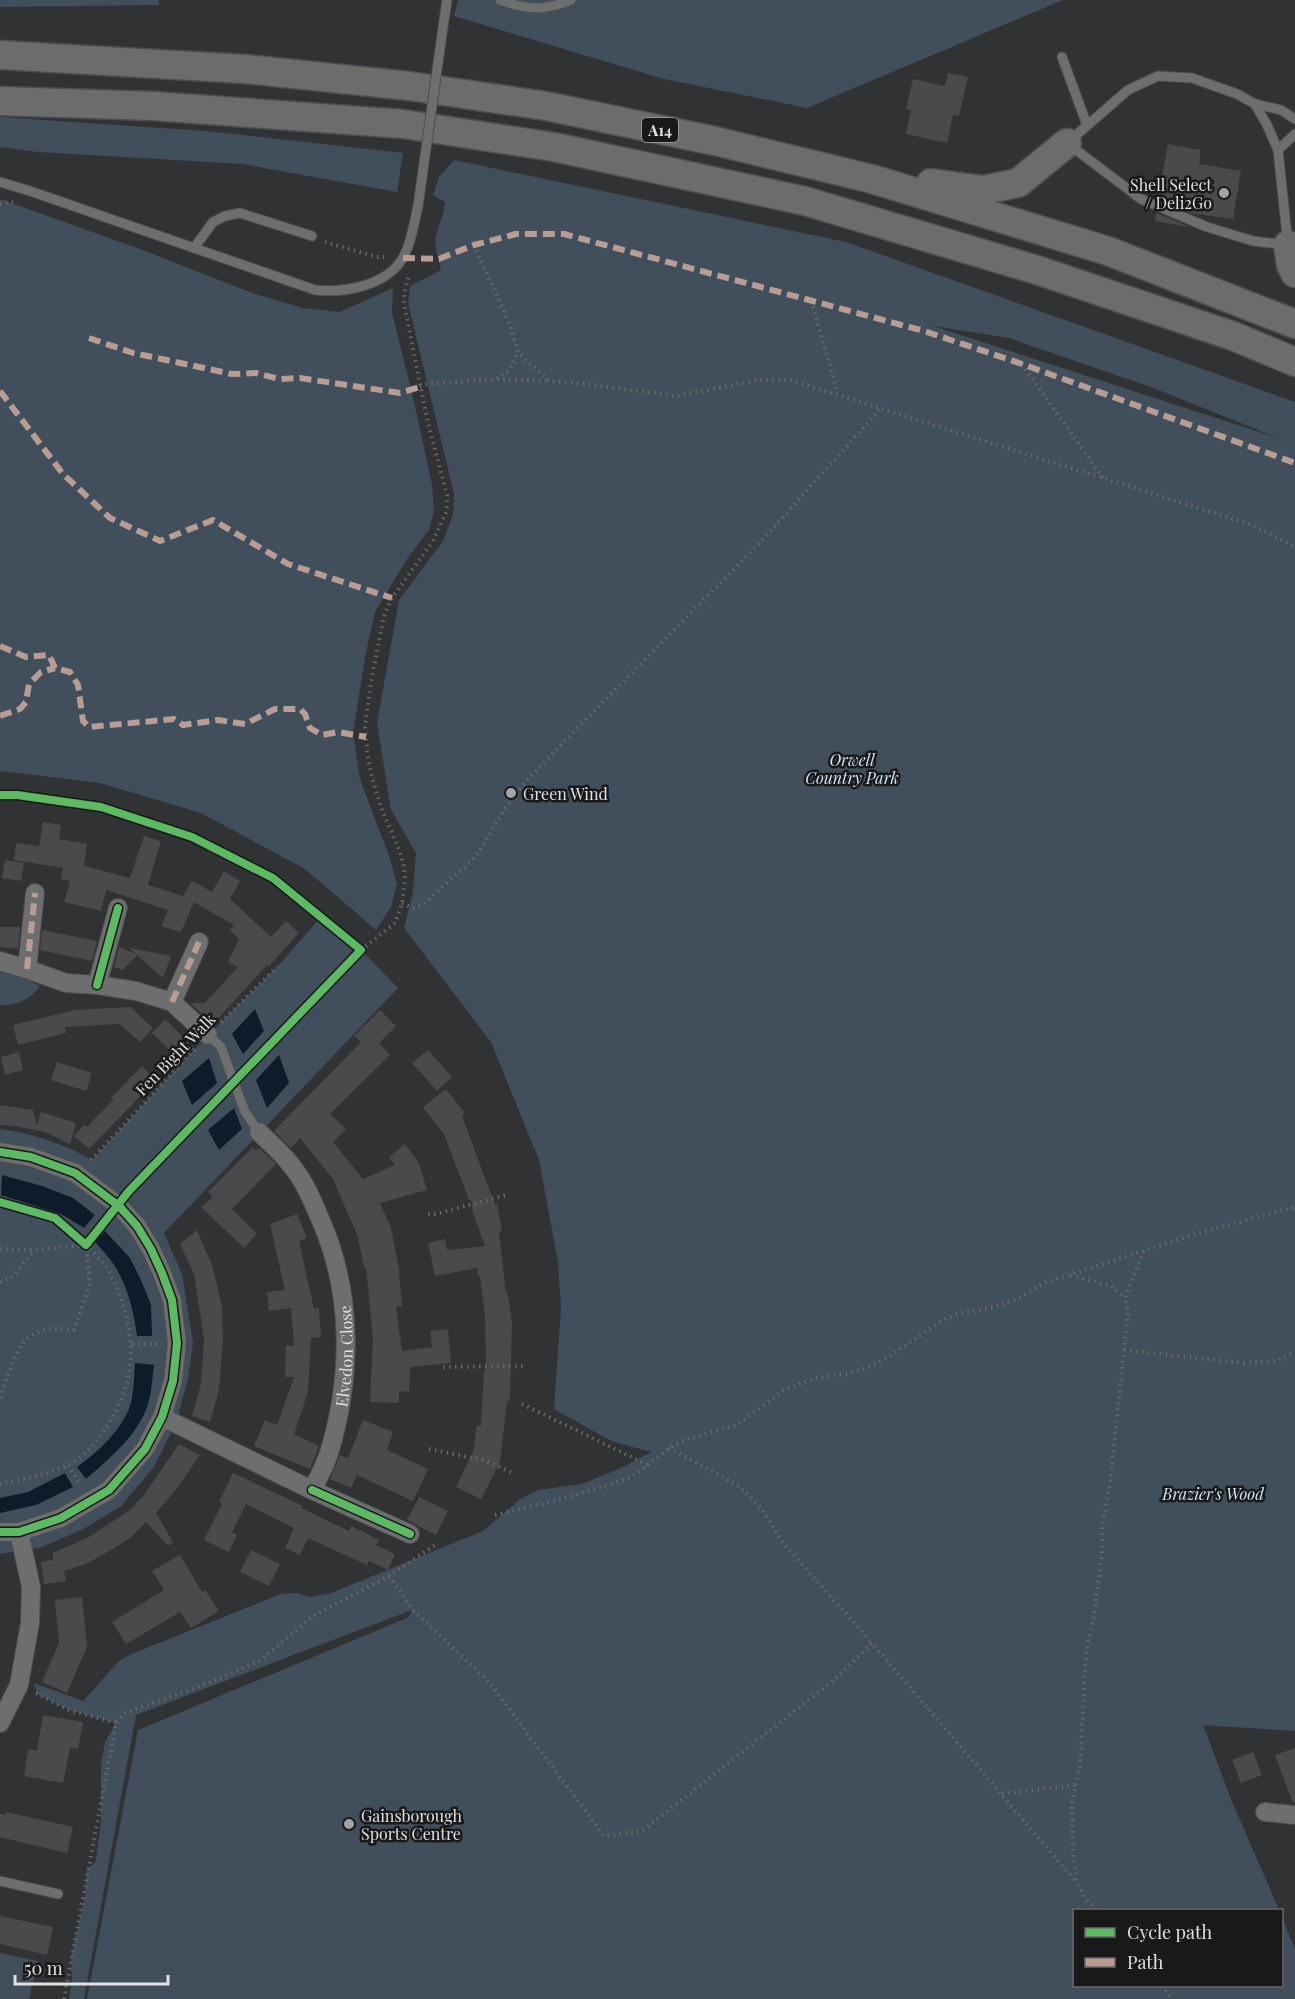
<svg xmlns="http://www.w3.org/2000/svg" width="1295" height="1999" font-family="'Playfair Display',serif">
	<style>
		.green { fill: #414e5b; fill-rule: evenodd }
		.water { fill: #0d1b2b }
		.building { fill: #4a4a4c }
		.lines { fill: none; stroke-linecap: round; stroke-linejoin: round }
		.service-casing { stroke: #4d4e4f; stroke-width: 11 }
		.minor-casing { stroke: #4d4e4f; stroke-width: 20 }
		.trunk-casing { stroke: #4d4e4f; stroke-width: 31 }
		.path { stroke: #686869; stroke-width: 4; stroke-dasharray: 1.5 4.5; stroke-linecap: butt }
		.service { stroke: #6d6e6e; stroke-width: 9 }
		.minor { stroke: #6d6e6e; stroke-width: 18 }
		.trunk { stroke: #6c6c6d; stroke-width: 28 }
		.service-bridge-casing { stroke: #4d4e4f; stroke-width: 11; stroke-linecap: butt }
		.service-bridge { stroke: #6d6e6e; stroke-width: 9 }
		.quiet { stroke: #b99d93; stroke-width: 6; stroke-dasharray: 12 6; stroke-linecap: butt }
		.cycleway-casing { stroke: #19191a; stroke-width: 11 }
		.cycleway { stroke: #5cba63; stroke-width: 8 }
		.poi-dot { fill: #a3a4a5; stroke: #19191a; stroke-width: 2 }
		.labels { text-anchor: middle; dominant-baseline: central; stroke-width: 5; stroke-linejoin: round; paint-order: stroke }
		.shield { fill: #19191a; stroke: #a4a5a7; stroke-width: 1.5 }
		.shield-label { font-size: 15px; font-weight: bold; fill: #e0e1e3 }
		.poi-label { font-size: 16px; fill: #e0e1e3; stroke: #19191a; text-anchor: start }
		.park-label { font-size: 16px; font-style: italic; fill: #cee5fe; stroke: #19191a }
		.street-label { font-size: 16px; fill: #e0e1e3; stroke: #19191a }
	</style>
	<rect width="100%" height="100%" fill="#313233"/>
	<g class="green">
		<polygon points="0,0 159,0 159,5 0,7"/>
		<polygon points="458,0 1063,0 807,108 664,79 454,16"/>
		<polygon points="0,117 206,131 403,153 397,192 242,164 38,152 0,147"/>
		<path d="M454,160L846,242L1295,402V1731L1203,1725L1231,1799L1279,1910H1074V1986H1282V1917L1295,1949V1999H87L138,1730L409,1617L412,1610L136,1715L84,1999H69L72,1978L71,1958L85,1896L87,1869L96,1861L101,1821V1765L105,1742L116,1723L69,1710L37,1694L34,1683L83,1701L119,1661L132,1654L281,1594L297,1593L309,1597L331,1593L483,1531L519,1500L538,1490L582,1484L619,1469L651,1452L611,1441L554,1409L561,1307L558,1262L539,1160L491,1042L404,928L413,892L416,853L391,810L377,723L399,600L443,541L453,515L454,494L408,303L410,286L441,270C439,259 434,248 436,236C439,224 444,215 445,202L433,195L439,177ZM933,326L1009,338L1156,389L1278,438Z"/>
		<polygon points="0,199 140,249 255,294 303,308 340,312 393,288 392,312 414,401 432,485 434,512 429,530 407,559 375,612 366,652 353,733 360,779 389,856 397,884 391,907 376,930 305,869 201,813 100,783 0,771"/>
		<path d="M321,917L361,950L398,988L164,1233L182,1274L193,1343L188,1379L176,1423L154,1467L121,1506L82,1530L39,1548L0,1554V1129C33,1134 63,1143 92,1160L208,1035L277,967Z"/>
		<path d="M0,972L20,976L40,986C32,998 15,1007 0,1005Z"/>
		<polygon points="0,1953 38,1961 29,1999 0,1999"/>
	</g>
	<g class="water">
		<polygon points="255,1009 264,1031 243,1054 232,1034"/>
		<polygon points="279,1055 289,1083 267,1108 256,1080"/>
		<polygon points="209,1058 217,1083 192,1105 182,1081"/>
		<polygon points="234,1108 242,1129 219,1150 208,1130"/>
		<polygon points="2,1175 42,1186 73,1198 95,1215 84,1228 61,1214 1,1195"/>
		<path d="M105,1231L130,1258L141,1280L151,1305L152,1336H137C134,1313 128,1288 116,1268C111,1259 102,1250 95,1242Z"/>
		<path d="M135,1363L154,1365C152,1378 152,1394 147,1407C136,1437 109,1459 86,1479L77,1467C98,1452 121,1431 130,1406C134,1393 134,1376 135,1363Z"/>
		<polygon points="65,1473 73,1487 36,1505 0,1513 0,1498 28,1492"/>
	</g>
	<g class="building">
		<polygon points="948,73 968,77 959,116 953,115 947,143 906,134 911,110 906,109 913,79 945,86"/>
		<polygon points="1168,144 1201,150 1199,164 1241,171 1233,219 1190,213 1158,199"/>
		<polygon points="1156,213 1188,226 1188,227 1155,221"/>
		<polygon points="43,822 61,825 59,839 87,844 84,866 130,878 144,836 161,841 148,885 186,897 183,896 192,881 212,892 224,871 240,881 230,899 271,937 286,921 299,933 269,966 267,965 213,1024 190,1003 205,1003 238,967 228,962 239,939 230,930 234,925 194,902 181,932 161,926 168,910 106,890 101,911 64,902 70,881 61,879 63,868 14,860 16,843 39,846"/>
		<polygon points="5,860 24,863 21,881 2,878"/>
		<polygon points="0,927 20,927 18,948 0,947"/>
		<polygon points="42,930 97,941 92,961 40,950"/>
		<polygon points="119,947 136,954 130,948 171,956 163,978 137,955 123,970 114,967"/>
		<polygon points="130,1007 153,1028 140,1042 120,1024 65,1027 66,1033 18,1045 13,1025 75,1010"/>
		<polygon points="380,1010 396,1026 379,1043 390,1055 330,1114 346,1129 333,1142 363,1179 395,1165 389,1157 405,1144 419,1163 427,1190 380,1203 391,1228 399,1270 402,1306 396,1306 402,1351 432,1347 430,1331 448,1329 451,1363 410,1367 409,1392 399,1391 399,1403 370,1402 373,1338 366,1267 364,1268 358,1237 333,1179 300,1138 291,1148 274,1131 361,1042 354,1036"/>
		<polygon points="165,1019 192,1046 179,1059 152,1033"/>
		<polygon points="428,1050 452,1077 437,1091 412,1063"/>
		<polygon points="19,1052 23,1070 5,1075 1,1057"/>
		<polygon points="57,1062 92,1073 86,1091 51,1080"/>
		<polygon points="142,1066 156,1080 89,1149 74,1136 84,1125 87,1127 114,1099 111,1098"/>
		<polygon points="446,1089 465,1113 462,1116 495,1205 497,1204 502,1231 499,1232 506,1294 508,1294 512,1323 510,1401 507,1401 500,1462 481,1499 456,1487 473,1452 477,1425 481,1426 484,1371 486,1371 485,1316 480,1276 478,1276 477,1268 435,1276 428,1243 445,1239 447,1250 485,1246 473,1213 471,1200 469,1200 444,1134 423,1107"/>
		<polygon points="0,1105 33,1110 37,1125 41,1112 76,1123 70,1144 45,1132 15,1126 0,1125"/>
		<polygon points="253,1147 256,1151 259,1148 276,1164 232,1209 257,1234 244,1248 201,1207 213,1197 208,1192"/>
		<polygon points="297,1214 307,1238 299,1241 314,1309 319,1308 321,1337 311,1338 308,1392 294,1434 319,1446 310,1469 254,1446 265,1420 277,1425 294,1377 285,1377 286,1345 294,1346 291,1308 269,1311 267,1292 285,1290 270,1224"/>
		<polygon points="197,1230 212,1265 222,1306 223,1340 219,1390 210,1422 192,1416 201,1384 204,1339 194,1274 180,1244"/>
		<polygon points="363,1420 393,1432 387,1450 428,1469 413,1501 357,1475 351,1488 330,1479 340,1455 348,1458"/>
		<polygon points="179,1444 200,1455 178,1487 156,1513 173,1542 168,1546 146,1522 131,1537 113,1549 86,1564 64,1571 66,1581 44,1584 41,1562 53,1560 53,1553 89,1537 130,1510 144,1495"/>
		<polygon points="233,1473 303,1506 301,1508 349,1531 351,1526 379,1540 376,1545 395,1554 388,1570 369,1561 367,1565 308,1538 300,1555 285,1548 294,1528 246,1504 232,1532 237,1535 229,1552 204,1540 222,1504 219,1502"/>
		<polygon points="419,1497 448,1511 436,1535 407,1520"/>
		<polygon points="251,1550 280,1564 269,1586 240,1572"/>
		<polygon points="180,1555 202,1592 205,1590 219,1611 191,1628 180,1612 126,1644 112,1622 164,1590 152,1571"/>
		<polygon points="82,1597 87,1647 67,1693 42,1682 59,1643 55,1600"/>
		<polygon points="43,1715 83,1722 78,1749 70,1748 63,1783 24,1776 28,1749 37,1751"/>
		<polygon points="1295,1748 1295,1802 1293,1803 1275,1755"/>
		<polygon points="1253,1752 1262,1775 1241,1783 1232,1760"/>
		<polygon points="6,1812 73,1827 67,1853 0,1837 0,1814 6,1815"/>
		<polygon points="0,1916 53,1927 47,1955 0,1944"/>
	</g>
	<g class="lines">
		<g class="service-casing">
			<g id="service">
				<path d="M500,0C527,10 544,11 571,0"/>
				<polyline points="444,20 447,0"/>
				<polyline points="1062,57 1087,125"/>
				<polygon points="1158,76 1192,78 1237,94 1255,104 1267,125 1278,150 1288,245 1253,241 1207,227 1141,199 1067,143 1128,90"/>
				<polyline points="1255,104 1281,110 1295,119"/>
				<polyline points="1278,150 1295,134"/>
				<path d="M0,182L30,191L315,290C345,293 388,286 404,256C412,241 414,223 418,206"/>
				<polyline points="194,248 213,222 225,216 240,213 312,236"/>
				<polyline points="208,1035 221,1047 245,1112 259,1132"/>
				<polyline points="0,1881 58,1894"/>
			</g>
		</g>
		<g class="minor-casing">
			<g id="minor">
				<polyline points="0,961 27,969 66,983 97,985 136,991 172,1002 208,1035"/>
				<polyline points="27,969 35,893"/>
				<polyline points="97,985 118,908"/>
				<polyline points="172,1002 199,942"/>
				<polyline points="0,1152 31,1157 75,1173 119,1206 137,1226 151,1249 162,1273 172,1300 177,1343 173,1381 162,1417 145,1449 109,1490 61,1518 19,1532 0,1532"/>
				<path id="s1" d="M162,1417L312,1490C318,1478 325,1466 329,1453C352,1377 353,1294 321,1221C313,1202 305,1182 291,1165C282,1153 270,1143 259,1132"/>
				<polyline points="312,1490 410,1534"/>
				<polyline points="0,1723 19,1685 30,1623 31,1587 19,1532"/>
				<polyline points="1265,1812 1295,1815"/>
			</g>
		</g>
		<g class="trunk-casing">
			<g id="trunk">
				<polyline points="0,55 245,69 409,86 546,106 715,141 872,179 1108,251 1295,324"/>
				<polyline points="0,101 154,106 403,124 554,147 805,201 1037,270 1233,336 1295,362"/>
				<polyline points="931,183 983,190 1018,183 1067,143"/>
				<polyline points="1288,245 1291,265 1295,273"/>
			</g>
		</g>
		<g class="path">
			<polyline points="0,204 15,201"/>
			<polyline points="325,242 377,257 384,257"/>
			<polyline points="474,245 510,325 518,352 530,364 550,381 579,383 676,396 754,381 774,379 790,380 1253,525 1295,547"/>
			<polyline points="811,301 838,393"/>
			<polyline points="1022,364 1103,478"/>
			<polyline points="497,379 511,368 518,352"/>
			<polyline points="420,387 427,384 496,379 550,381"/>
			<polyline points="0,795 17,795 101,807 192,837 273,878 361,950 395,923 402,903 405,880 404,866 400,852 382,810 372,778 367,752 365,727 371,682 384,616 392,598 433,541 447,510 447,495 428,423 404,304 404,293 409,275"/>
			<polyline points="402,903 413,908 425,903 476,856 505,809 524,783 766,536 881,408"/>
			<polyline points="221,1022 277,967"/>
			<polyline points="91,1160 195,1049"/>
			<polyline points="428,1214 436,1214 506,1195"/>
			<polyline points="0,1249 34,1250 86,1245"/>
			<polyline points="1071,1275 1111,1286 1125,1297"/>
			<polyline points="0,1282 12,1277 34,1251"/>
			<polyline points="132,1344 158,1344"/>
			<polyline points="1124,1350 1243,1363 1277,1361 1295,1352"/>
			<polyline points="443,1367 527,1366"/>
			<path d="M0,1398C16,1354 18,1322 74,1330L90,1284L86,1246"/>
			<polyline points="522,1404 648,1465"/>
			<polyline points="669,1448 739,1486 761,1508 783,1543 872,1643"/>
			<polyline points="429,1449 483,1460 511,1472"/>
			<polyline points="68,1465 81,1485"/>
			<path d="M0,1484C22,1479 45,1476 66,1466C85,1457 97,1442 108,1425C140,1375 136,1325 110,1273C105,1263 94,1253 86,1245"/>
			<polyline points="495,1515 569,1497 630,1478 648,1465 669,1448 687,1439 737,1425 783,1391 814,1378 847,1374 866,1368 890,1356 940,1322 957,1314 995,1307 1021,1297 1044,1283 1202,1232 1295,1207"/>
			<polyline points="389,1576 413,1610 489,1682 604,1836 642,1831 834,1680 872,1643 1077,1883"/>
			<polyline points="36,1693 69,1710 116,1723"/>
			<polyline points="1002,1794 1075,1785"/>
			<polyline points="1096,1910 1086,1899 1077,1883 1073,1850 1072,1801 1080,1767 1086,1650 1094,1616 1102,1554 1102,1528 1111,1477 1128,1311 1125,1297 1144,1251"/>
			<polyline points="1161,1986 1173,1999"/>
			<polyline points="64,1999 116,1723 124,1713 209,1683 261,1660 313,1616 389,1576 435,1545"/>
		</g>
		<use href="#service" class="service"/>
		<use href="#minor" class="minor"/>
		<use href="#trunk" class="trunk"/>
		<g class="service-bridge-casing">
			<polyline id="service-bridge" points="418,206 444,20"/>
		</g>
		<use href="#service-bridge" class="service-bridge"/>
		<g class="quiet">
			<polyline points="403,258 439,259 474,245 516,234 564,234 924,331 1022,364 1295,463"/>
			<polyline points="89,338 133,353 232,374 256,373 279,379 300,378 400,393 420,387"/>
			<polyline points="0,391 63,474 110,518 160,541 213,520 288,564 392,598"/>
			<polyline points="0,646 26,657 49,655 55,668 70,672 78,685 83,721 89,727 174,719 183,725 218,720 245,724 275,709 300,709 305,714 310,728 322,735 338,732 366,737"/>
			<polyline points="0,716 20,709 26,702 29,684 41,672 55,668"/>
			<polyline points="27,969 35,893"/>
			<polyline points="172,1002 199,942"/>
		</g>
		<g class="cycleway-casing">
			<g id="cycleway">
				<polyline points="0,795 17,795 101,807 192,837 273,878 361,950 129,1191 86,1245 55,1218 0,1202"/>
				<polyline points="97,985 118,908"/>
				<polyline points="0,1152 31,1157 75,1173 119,1206 137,1226 151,1249 162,1273 172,1300 177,1343 173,1381 162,1417 145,1449 109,1490 61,1518 19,1532 0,1532"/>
				<polyline points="312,1490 410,1534"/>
			</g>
		</g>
		<use href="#cycleway" class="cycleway"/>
	</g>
	<g class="poi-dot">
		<circle cx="1224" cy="193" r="6"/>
		<circle cx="511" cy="793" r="6"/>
		<circle cx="349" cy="1824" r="6"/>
	</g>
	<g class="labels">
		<rect class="shield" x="642" y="118" width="36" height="24" rx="4.5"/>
		<g class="shield-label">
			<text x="660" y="130">A14</text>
		</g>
		<g class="poi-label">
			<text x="1212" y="184" text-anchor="end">Shell Select<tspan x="1212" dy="18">/ Deli2Go</tspan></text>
			<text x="523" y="793">Green Wind</text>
			<text x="361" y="1815">Gainsborough<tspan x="361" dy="18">Sports Centre</tspan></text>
		</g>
		<g class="park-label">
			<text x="852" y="759">Orwell<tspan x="852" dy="18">Country Park</tspan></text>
			<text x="1213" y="1493">Brazier's Wood</text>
		</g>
		<g class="street-label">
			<text transform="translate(175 1054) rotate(-46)">Fen Bight Walk</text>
			<text stroke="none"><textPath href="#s1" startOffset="306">Elvedon Close</textPath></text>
		</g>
	</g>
	<rect x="1073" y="1909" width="210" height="78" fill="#19191a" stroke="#69696a" stroke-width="1.5"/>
	<rect x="1085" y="1928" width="30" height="9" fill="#5cba63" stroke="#69696a" stroke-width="1.5"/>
	<text x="1127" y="1939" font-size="18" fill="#e0e1e3">Cycle path</text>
	<rect x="1085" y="1958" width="30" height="9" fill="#b99d93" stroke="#69696a" stroke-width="1.5"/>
	<text x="1127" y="1969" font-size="18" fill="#e0e1e3">Path</text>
	<path d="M15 1975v9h153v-9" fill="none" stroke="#e0e1e3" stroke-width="3"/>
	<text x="24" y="1975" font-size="18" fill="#e0e1e3" stroke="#19191a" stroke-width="4.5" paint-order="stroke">50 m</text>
</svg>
